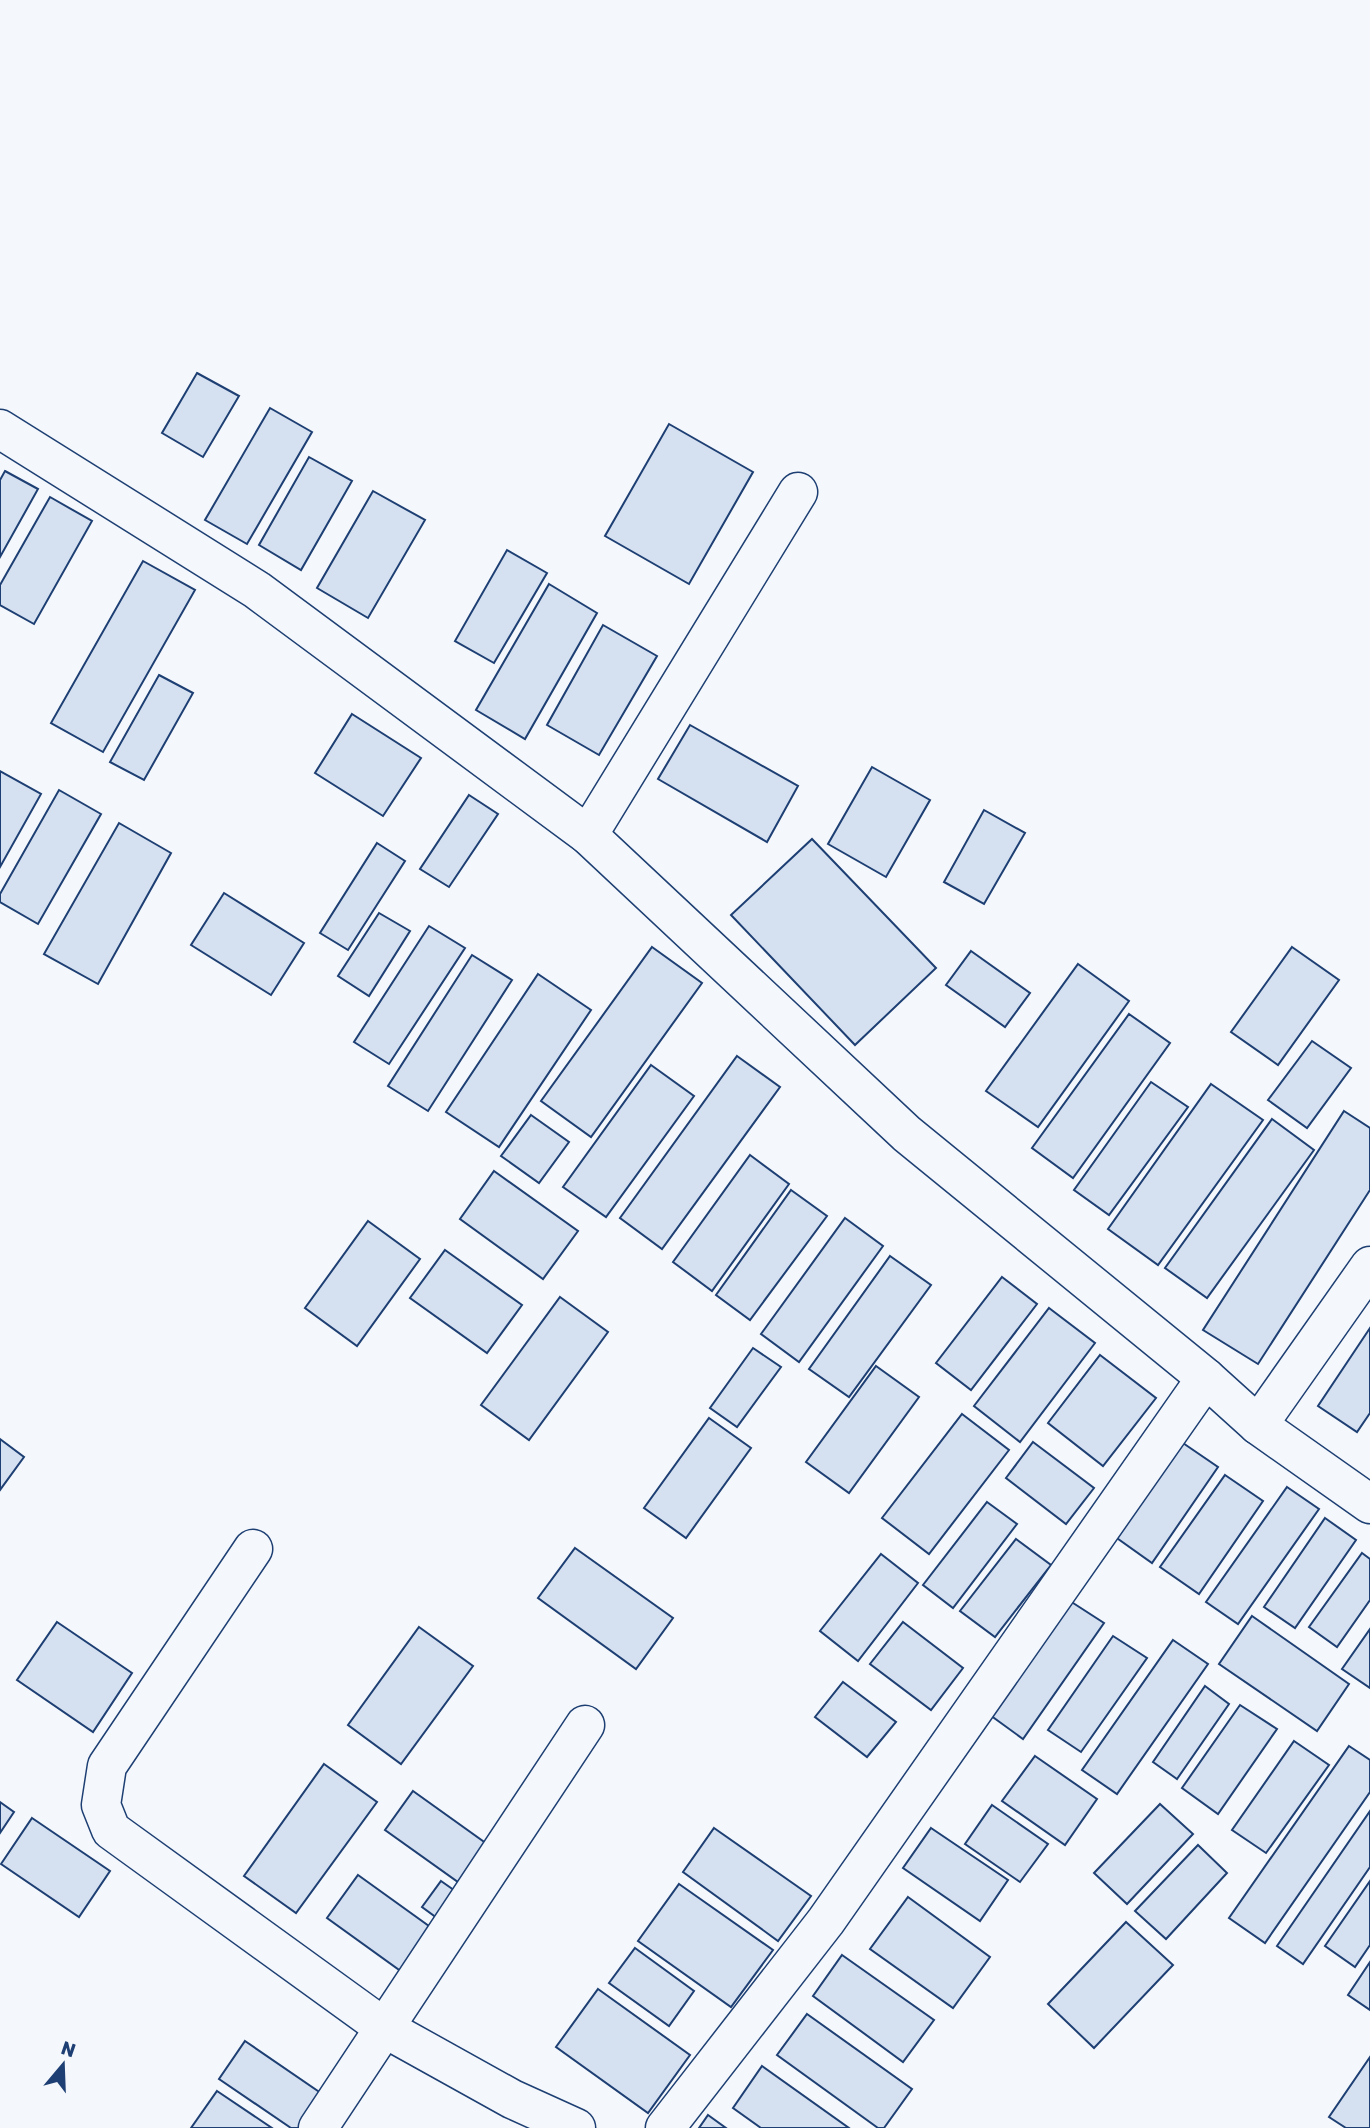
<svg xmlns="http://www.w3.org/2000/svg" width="1370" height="2128" font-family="Rubik,sans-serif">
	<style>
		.building { fill: #d5e0f0; stroke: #1d3f73; stroke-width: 2 }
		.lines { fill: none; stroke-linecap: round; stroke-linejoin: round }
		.minor-casing { stroke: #1d3f73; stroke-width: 41 }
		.minor { stroke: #f4f7fb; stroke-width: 38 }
	</style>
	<rect width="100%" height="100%" fill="#f4f7fb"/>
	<g class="building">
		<polygon points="197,373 239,396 203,457 162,433"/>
		<polygon points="270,408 312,432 247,544 205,520"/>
		<polygon points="669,424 753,472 689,584 605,536"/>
		<polygon points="309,457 352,481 301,570 259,545"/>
		<polygon points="5,471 38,489 0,557 0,480"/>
		<polygon points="373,491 425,520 368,618 317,588"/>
		<polygon points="50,497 92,521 34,624 0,605 0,585"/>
		<polygon points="507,550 547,573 494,663 455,641"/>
		<polygon points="143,561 195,590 103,752 51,723"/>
		<polygon points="549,584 597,613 525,739 476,710"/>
		<polygon points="603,625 657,656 599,755 547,725"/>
		<polygon points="159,675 193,693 144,780 110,762"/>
		<polygon points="352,714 421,758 383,816 315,773"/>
		<polygon points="690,725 798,786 767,842 658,779"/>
		<polygon points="872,767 930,800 886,877 828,844"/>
		<polygon points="0,771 41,794 0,867"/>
		<polygon points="59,790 101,814 38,924 0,902 0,894"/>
		<polygon points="469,795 498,814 449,887 420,869"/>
		<polygon points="984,810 1025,833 984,904 944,882"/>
		<polygon points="119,823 171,853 98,984 44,954"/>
		<polygon points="812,839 936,968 855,1045 731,915"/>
		<polygon points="377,843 405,861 348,950 320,933"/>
		<polygon points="224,893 304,943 271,995 191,945"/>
		<polygon points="379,913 410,931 369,996 338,976"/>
		<polygon points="429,926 465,948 389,1064 354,1042"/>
		<polygon points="652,947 702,983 591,1137 541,1101"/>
		<polygon points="1292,947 1339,980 1278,1065 1231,1032"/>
		<polygon points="971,951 1030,993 1005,1027 946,985"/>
		<polygon points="472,955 512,980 428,1111 388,1086"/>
		<polygon points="1078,964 1129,1001 1038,1127 986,1091"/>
		<polygon points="538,974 591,1010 499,1147 446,1112"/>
		<polygon points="1129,1014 1170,1043 1073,1178 1032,1148"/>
		<polygon points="1312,1041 1351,1068 1307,1128 1268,1100"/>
		<polygon points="737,1056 780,1087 662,1249 620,1218"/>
		<polygon points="651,1065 694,1096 606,1217 563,1187"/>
		<polygon points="1151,1082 1188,1107 1109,1215 1074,1190"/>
		<polygon points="1211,1084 1263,1120 1158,1265 1108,1229"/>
		<polygon points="1344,1111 1370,1128 1370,1190 1258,1364 1203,1330"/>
		<polygon points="531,1115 569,1142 539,1183 501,1156"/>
		<polygon points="1272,1119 1314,1150 1207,1298 1165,1268"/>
		<polygon points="750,1155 789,1184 712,1291 673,1262"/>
		<polygon points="494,1171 578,1231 543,1279 460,1219"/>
		<polygon points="791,1190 827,1216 750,1320 716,1295"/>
		<polygon points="845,1218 883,1246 799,1362 761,1334"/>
		<polygon points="368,1221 420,1259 357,1346 305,1308"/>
		<polygon points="445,1250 522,1305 487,1353 410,1298"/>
		<polygon points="890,1256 931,1285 849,1397 809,1369"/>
		<polygon points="1002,1277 1037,1304 971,1390 936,1363"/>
		<polygon points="560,1297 608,1332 529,1440 481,1405"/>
		<polygon points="1049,1308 1095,1343 1020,1442 974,1406"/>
		<polygon points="1370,1328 1370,1413 1357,1432 1318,1406"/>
		<polygon points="753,1348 781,1367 737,1427 710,1408"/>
		<polygon points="1100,1355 1156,1398 1103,1466 1048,1423"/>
		<polygon points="876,1366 919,1397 849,1493 806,1462"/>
		<polygon points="962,1414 1009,1450 929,1554 882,1518"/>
		<polygon points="709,1418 751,1448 686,1538 644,1508"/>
		<polygon points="0,1439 24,1457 0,1490"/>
		<polygon points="1180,1441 1218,1467 1152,1563 1114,1536"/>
		<polygon points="1033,1442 1094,1488 1066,1524 1006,1478"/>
		<polygon points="1225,1475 1263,1501 1199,1594 1160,1567"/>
		<polygon points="1287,1487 1319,1509 1238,1624 1206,1602"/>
		<polygon points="987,1502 1017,1524 953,1608 923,1585"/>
		<polygon points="1325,1518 1356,1540 1295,1628 1264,1607"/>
		<polygon points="1016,1539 1051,1565 995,1637 960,1611"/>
		<polygon points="575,1548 673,1618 636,1669 538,1598"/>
		<polygon points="1362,1553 1370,1559 1370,1600 1337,1647 1309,1627"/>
		<polygon points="881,1554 918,1583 858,1661 820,1631"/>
		<polygon points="1070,1601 1104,1623 1023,1739 990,1715"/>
		<polygon points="1252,1616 1349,1684 1317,1731 1219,1664"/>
		<polygon points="57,1622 132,1673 93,1732 17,1680"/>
		<polygon points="903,1622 963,1668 931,1710 870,1664"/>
		<polygon points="419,1627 473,1666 401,1764 348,1725"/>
		<polygon points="1370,1629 1370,1688 1342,1669"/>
		<polygon points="1113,1636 1147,1658 1081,1752 1048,1730"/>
		<polygon points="1173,1640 1208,1664 1117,1794 1082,1770"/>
		<polygon points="843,1682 896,1722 867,1757 815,1717"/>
		<polygon points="1205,1686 1229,1704 1177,1779 1153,1762"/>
		<polygon points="1240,1705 1277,1729 1218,1814 1182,1788"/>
		<polygon points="1294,1741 1329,1765 1266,1853 1232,1830"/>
		<polygon points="1349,1746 1370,1760 1370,1792 1265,1943 1229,1918"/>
		<polygon points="1035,1756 1097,1799 1065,1845 1002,1801"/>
		<polygon points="324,1764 377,1802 296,1913 244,1876"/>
		<polygon points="413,1791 487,1844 458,1882 385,1830"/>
		<polygon points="0,1802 14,1812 0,1833"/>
		<polygon points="1160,1804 1193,1834 1127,1904 1094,1873"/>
		<polygon points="992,1805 1048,1844 1020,1882 965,1844"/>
		<polygon points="1370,1811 1370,1867 1303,1964 1277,1946"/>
		<polygon points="32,1818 110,1871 79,1917 1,1864"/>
		<polygon points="714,1828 811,1896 778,1941 683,1872"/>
		<polygon points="931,1828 1008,1880 980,1921 903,1868"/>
		<polygon points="1198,1845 1227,1873 1166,1939 1135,1911"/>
		<polygon points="358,1875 440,1934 409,1977 327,1918"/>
		<polygon points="441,1881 468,1900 448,1926 422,1907"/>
		<polygon points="1370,1881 1370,1945 1355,1967 1325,1946"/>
		<polygon points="679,1884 773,1950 731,2007 638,1941"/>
		<polygon points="908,1897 990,1957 953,2008 870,1949"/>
		<polygon points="1126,1922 1173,1965 1094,2048 1048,2004"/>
		<polygon points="635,1948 694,1991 669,2026 609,1983"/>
		<polygon points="842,1955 934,2020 903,2062 813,1996"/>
		<polygon points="1370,1962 1370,2010 1348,1995"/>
		<polygon points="598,1989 690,2055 648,2113 556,2047"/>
		<polygon points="807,2014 912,2089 884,2128 878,2128 777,2055"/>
		<polygon points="245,2041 331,2100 313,2128 291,2128 219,2079"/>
		<polygon points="1370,2057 1370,2128 1346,2128 1329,2117"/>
		<polygon points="762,2066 849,2128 761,2128 733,2108"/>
		<polygon points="217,2091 272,2128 191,2128"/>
		<polygon points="708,2115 726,2128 699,2128"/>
	</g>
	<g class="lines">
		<g class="minor-casing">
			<g id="minor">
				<polyline points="0,429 257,590 588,835 907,1134 1206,1378 1258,1425 1370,1504"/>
				<polyline points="588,835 798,492"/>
				<polyline points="1258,1425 1370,1266"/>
				<polyline points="253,1549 107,1766 101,1805 111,1830 386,2029 512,2099 576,2128"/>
				<polyline points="318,2128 585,1725"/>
				<polyline points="665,2128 826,1921 1206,1378"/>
			</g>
		</g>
		<use href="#minor" class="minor"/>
	</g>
	<g transform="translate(63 2065) rotate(19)" stroke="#f4f7fb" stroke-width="5" paint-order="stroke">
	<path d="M0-5L12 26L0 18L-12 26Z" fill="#1d3f73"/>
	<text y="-10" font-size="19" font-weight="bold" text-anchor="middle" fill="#1d3f73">N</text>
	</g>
</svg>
